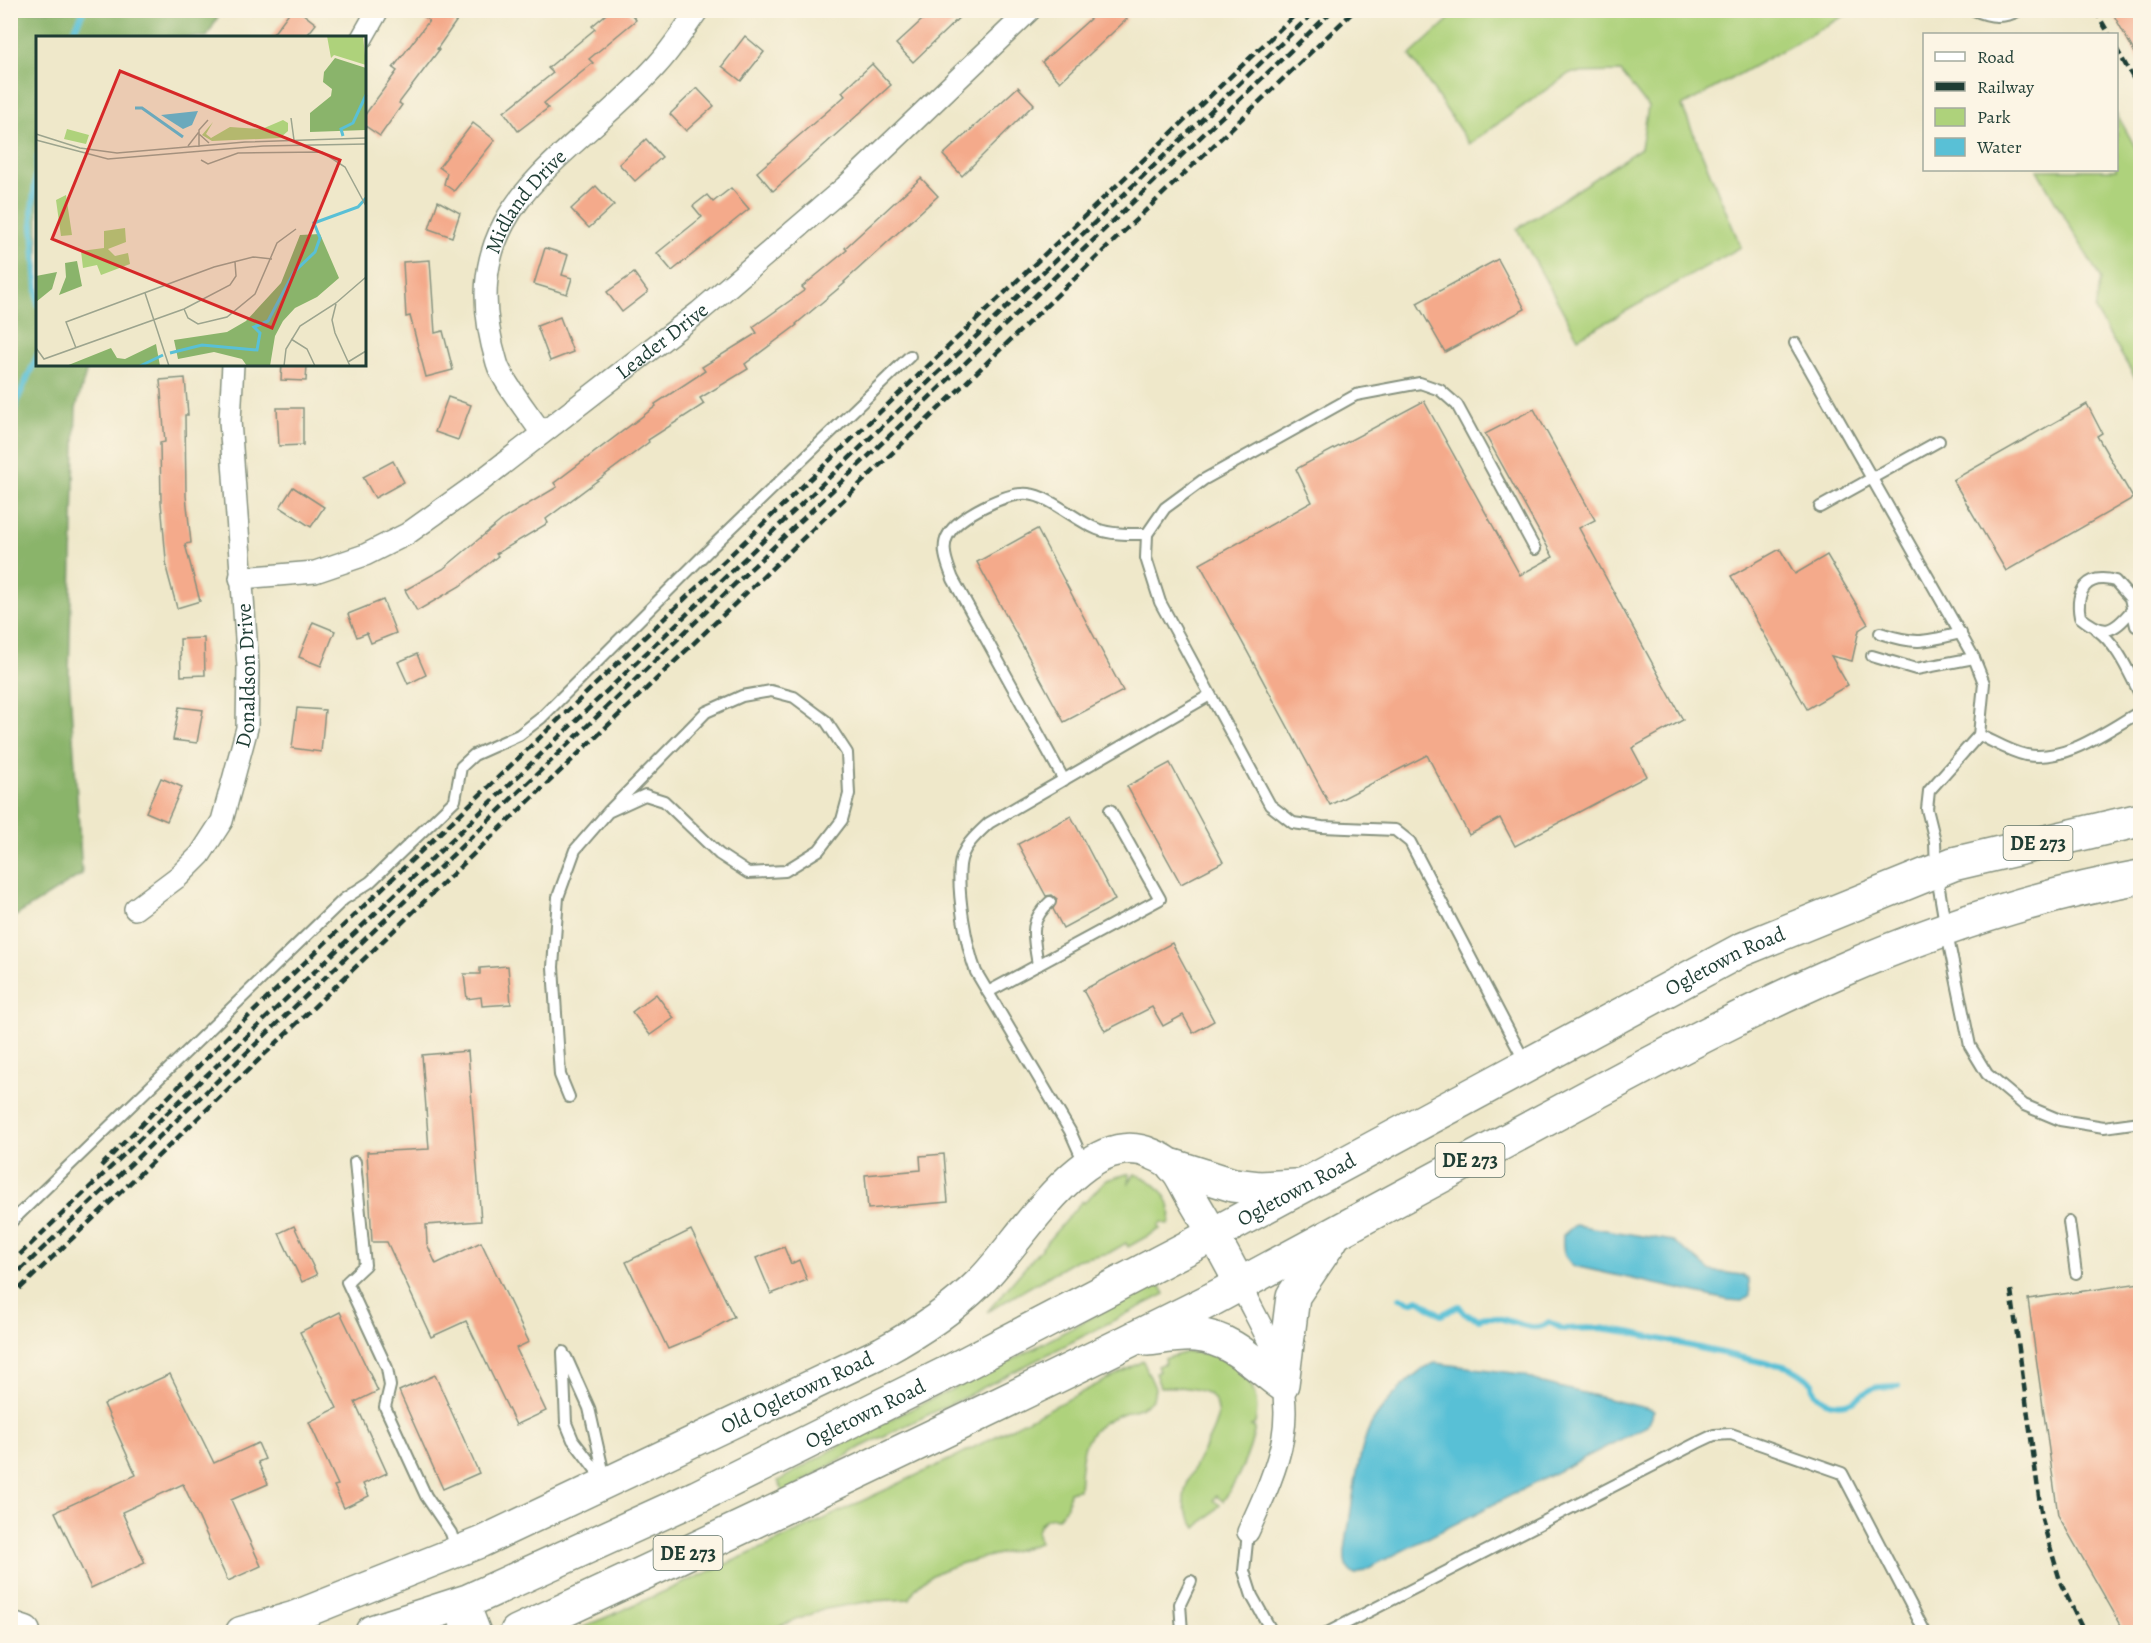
<svg xmlns="http://www.w3.org/2000/svg" width="2151" height="1643" font-family="Alegreya,serif">
	<style>
		.green { fill: #aed27b; stroke: #668858; stroke-width: 1.5 }
		.forest { fill: #8ab46b; stroke: #547850; stroke-width: 1.5 }
		.water { fill: #59c0d6; stroke: #3c7e85; stroke-width: 1.5 }
		.lines { fill: none; stroke-linecap: round; stroke-linejoin: round }
		.stream { stroke: #59c0d6; stroke-width: 6 }
		.building { fill: #f4aa8b }
		.lane-casing { stroke: #87927f; stroke-width: 14 }
		.street-casing { stroke: #87927f; stroke-width: 24 }
		.secondary-casing { stroke: #87927f; stroke-width: 33 }
		.primary-casing { stroke: #87927f; stroke-width: 36 }
		.lane { stroke: #fff; stroke-width: 10 }
		.street { stroke: #fff; stroke-width: 21 }
		.secondary { stroke: #fff; stroke-width: 30 }
		.primary { stroke: #fff; stroke-width: 33 }
		.rail { stroke: #1f3d34; stroke-width: 4.5; stroke-dasharray: 9 4.5; stroke-linecap: butt }
		.labels { text-anchor: middle; dominant-baseline: central; stroke-width: 4.5; stroke-linejoin: round; paint-order: stroke }
		.shield { fill: #fcf5e5; stroke: #617469; stroke-width: 1.5 }
		.shield-label { font-size: 20px; font-weight: bold; fill: #1f3d34 }
		.street-label { font-size: 21px; fill: #1f3d34; stroke: #fcf5e5 }
		.inset-river { fill: none; stroke: #59c0d6; stroke-width: 3 }
		.inset-road { fill: none; stroke: #9ca48e; stroke-width: 1.5 }
		.view { fill: #d62828; fill-opacity: 0.15; stroke: #d62828; stroke-width: 3 }
		.inset-edge { fill: none; stroke: #1f3d34; stroke-width: 3 }
	</style>
	<rect width="100%" height="100%" fill="#fcf5e5"/>
	<filter id="ink" filterUnits="userSpaceOnUse"><feTurbulence type="fractalNoise" baseFrequency=".0167" numOctaves="2"/><feDisplacementMap in="SourceGraphic" scale="12" xChannelSelector="R" yChannelSelector="G"/><feConvolveMatrix kernelMatrix="1 2 1 2 8 2 1 2 1" color-interpolation-filters="sRGB"/></filter>
	<filter id="wash" filterUnits="userSpaceOnUse"><feTurbulence type="fractalNoise" baseFrequency=".008" numOctaves="4" result="noise"/><feDisplacementMap in="SourceGraphic" scale="24" xChannelSelector="R" yChannelSelector="G"/><feGaussianBlur stdDeviation="1.35" result="paint"/><feColorMatrix in="noise" values="0 0 0 0 0 0 0 0 0 0 0 0 0 0 0 0 0 1.4 0 .05"/><feComposite in="paint" operator="in"/></filter>
	<g filter="url(#wash)">
		<rect width="100%" height="100%" fill="#efe8ca"/>
		<g class="green">
			<polygon points="1458,11 1458,10 1853,11 1682,106 1741,247 1578,338 1517,229 1641,148 1648,107 1621,72 1570,73 1469,144 1410,55"/>
			<polygon points="2117,114 2140,156 2140,386 2095,310 2101,279 2037,170 2116,170"/>
			<path d="M1127,1174H1130L1129,1182L1135,1174C1157,1181 1176,1201 1169,1225L1162,1222L1158,1226L1160,1229L1128,1247L1126,1243L1109,1253L1076,1260L987,1312L1082,1201L1084,1203L1106,1180Z"/>
			<polygon points="1158,1281 1165,1294 961,1399 861,1447 784,1493 778,1481 860,1434 1018,1357"/>
			<path d="M1187,1352C1228,1352 1265,1379 1255,1424L1251,1426L1255,1428C1249,1456 1239,1478 1223,1501L1216,1496L1213,1500L1220,1505L1196,1528C1191,1520 1185,1512 1184,1503C1181,1458 1276,1383 1160,1387L1155,1373L1159,1371L1157,1366L1165,1363L1164,1359Z"/>
			<path d="M1143,1361L1155,1388L1153,1399C1144,1408 1135,1409 1124,1413C1081,1428 1082,1450 1079,1490L1069,1492L1067,1506L1058,1518C1045,1514 1031,1528 1040,1542L1036,1544C1003,1557 921,1562 910,1599L872,1601L825,1609L763,1632H573L769,1545L953,1458Z"/>
		</g>
		<polygon class="forest" points="10,11 221,11 207,37 38,38 38,364 88,365 76,408 69,675 82,874 11,919"/>
		<g class="water">
			<path d="M1575,1225L1673,1241L1711,1271L1742,1275L1749,1280L1750,1295L1742,1301L1728,1300L1574,1266C1563,1258 1562,1248 1563,1235Z"/>
			<path d="M1435,1363L1521,1374L1542,1383L1654,1410L1647,1426L1355,1575C1345,1569 1344,1561 1345,1550C1351,1515 1355,1469 1366,1436C1373,1414 1413,1370 1435,1363Z"/>
		</g>
		<g class="lines">
			<g class="stream">
				<polyline points="70,38 84,10"/>
				<polyline points="38,157 32,211 38,305"/>
				<polyline points="10,428 17,401 38,354"/>
				<path d="M1400,1298L1411,1302L1418,1299L1441,1315L1459,1306L1465,1314L1479,1319C1500,1309 1531,1339 1549,1322L1563,1329L1599,1328L1629,1332L1770,1364C1788,1364 1799,1372 1813,1383C1813,1400 1834,1407 1849,1402C1858,1400 1865,1391 1874,1388C1882,1386 1890,1387 1898,1386"/>
			</g>
		</g>
		<g id="blocks">
			<g class="building">
				<polygon points="291,10 298,10 316,24 305,38 270,38"/>
				<polygon points="415,10 464,10 437,49 439,50 399,103 402,105 380,136 364,125 364,116 397,71 393,68 429,21"/>
				<polygon points="611,10 628,10 636,20 589,59 593,63 544,103 548,108 518,131 504,112 553,73 548,68 595,29 592,26"/>
				<polygon points="933,10 967,10 913,62 896,44"/>
				<polygon points="1100,10 1119,10 1127,19 1060,82 1042,62"/>
				<polygon points="2111,10 2140,10 2140,62"/>
				<polygon points="745,36 764,52 741,81 722,66"/>
				<polygon points="872,64 891,85 773,191 757,172 845,96 842,92"/>
				<polygon points="1018,87 1034,104 962,176 943,155"/>
				<polygon points="697,88 714,106 686,131 670,114"/>
				<polygon points="473,123 495,140 454,191 444,184 447,173 439,167"/>
				<polygon points="646,139 662,157 635,181 619,164"/>
				<polygon points="921,178 938,196 844,282 845,283 796,324 797,325 745,364 748,369 700,398 704,404 648,440 649,442 546,519 548,523 496,554 498,556 460,586 417,611 405,590 443,569 503,519 557,487 554,483 656,406 655,404 705,371 702,367 757,333 753,327 805,290 802,287 847,250 845,248"/>
				<polygon points="596,186 614,205 589,228 571,209"/>
				<polygon points="731,188 749,209 672,271 657,253 702,217 693,206 707,195 713,202"/>
				<polygon points="438,201 460,213 452,237 429,229"/>
				<polygon points="545,248 568,255 562,275 572,278 567,294 534,284"/>
				<polygon points="1498,259 1525,309 1445,352 1417,303"/>
				<polygon points="430,260 435,333 443,331 453,370 426,377 410,316 406,317 403,262"/>
				<polygon points="634,273 648,292 622,312 607,292"/>
				<polygon points="560,317 573,352 550,361 537,326"/>
				<polygon points="282,364 307,364 306,381 281,380"/>
				<polygon points="185,378 188,415 185,415 186,496 191,543 185,544 200,601 177,608 167,571 161,502 160,443 165,442 160,380"/>
				<polygon points="448,397 471,405 458,440 435,432"/>
				<polygon points="1424,401 1520,575 1553,557 1485,434 1534,409 1595,520 1579,528 1683,720 1632,748 1647,776 1515,846 1500,818 1469,835 1427,755 1330,805 1200,564 1312,502 1296,469"/>
				<polygon points="2087,404 2102,433 2097,436 2133,498 2006,571 1953,480"/>
				<polygon points="277,408 303,408 303,445 279,446"/>
				<polygon points="393,461 404,482 375,498 363,477"/>
				<polygon points="293,487 324,507 311,527 280,507"/>
				<polygon points="1037,529 1123,691 1064,722 977,562"/>
				<polygon points="1780,549 1795,574 1827,555 1868,624 1859,630 1852,661 1831,656 1848,685 1807,709 1731,576"/>
				<polygon points="383,600 396,633 371,643 367,633 357,637 348,614"/>
				<polygon points="313,622 335,631 321,666 299,657"/>
				<polygon points="204,638 205,675 181,676 180,639"/>
				<polygon points="417,654 426,675 408,684 398,662"/>
				<polygon points="179,707 203,710 197,743 173,740"/>
				<polygon points="297,708 325,710 321,752 292,748"/>
				<polygon points="1170,763 1223,862 1181,884 1127,786"/>
				<polygon points="161,778 182,787 167,821 146,812"/>
				<polygon points="1071,816 1115,900 1063,928 1053,909 1057,899 1052,895 1046,896 1018,844"/>
				<polygon points="1172,943 1214,1021 1193,1033 1183,1015 1163,1026 1152,1007 1105,1031 1083,990"/>
				<polygon points="508,966 511,1004 482,1006 481,997 467,999 464,974 480,974 480,968"/>
				<polygon points="656,994 674,1018 650,1035 632,1012"/>
				<polygon points="468,1051 481,1221 426,1225 427,1244 436,1264 481,1242 529,1342 516,1348 546,1411 516,1425 466,1321 431,1337 387,1242 372,1242 367,1152 429,1149 422,1055"/>
				<polygon points="944,1154 948,1202 868,1209 865,1175 921,1170 920,1156"/>
				<polygon points="294,1226 317,1275 302,1282 279,1233"/>
				<polygon points="691,1230 734,1317 702,1335 668,1349 626,1262"/>
				<polygon points="784,1247 791,1264 799,1260 807,1280 771,1294 756,1258"/>
				<polygon points="2140,1283 2140,1632 2125,1632 2058,1515 2028,1299"/>
				<polygon points="340,1312 378,1391 355,1402 387,1473 363,1484 369,1496 344,1508 334,1486 338,1485 309,1422 337,1408 300,1332"/>
				<polygon points="170,1374 214,1463 258,1443 265,1459 258,1462 268,1484 231,1500 261,1566 228,1581 183,1484 122,1512 145,1563 91,1588 55,1512 136,1475 104,1404"/>
				<polygon points="435,1375 479,1473 443,1489 399,1391"/>
			</g>
		</g>
	</g>
	<g filter="url(#ink)">
		<use href="#blocks" fill-opacity="0" stroke="#87927f" stroke-width="1.5"/>
		<g class="lines">
			<g class="lane-casing">
				<g id="lane">
					<path d="M1974,10C1990,17 2004,19 2020,10"/>
					<polyline points="1795,343 1974,658 1984,683 1979,735 1929,791 1927,809 1935,841 1936,871 1946,929 1970,1046 1987,1074 2024,1105 2060,1120 2104,1127 2140,1122"/>
					<polyline points="1820,507 1939,441"/>
					<path d="M2132,610C2112,634 2104,636 2080,617C2075,591 2087,573 2115,581L2130,598L2136,626"/>
					<path d="M2096,629C2118,645 2128,671 2140,694"/>
					<path d="M1880,633C1916,645 1924,642 1961,633"/>
					<polyline points="1872,656 1916,669 1974,658"/>
					<path d="M1979,735C1993,741 2010,752 2026,755C2067,762 2105,731 2140,712"/>
					<path d="M1064,780L953,579C948,566 940,548 948,535C958,516 1007,492 1028,494C1050,496 1076,521 1097,529C1112,535 1132,534 1147,534"/>
					<path d="M1038,965C1034,938 1027,922 1050,902"/>
					<polyline points="988,992 1160,899 1110,810"/>
					<polyline points="1525,1062 1410,842 1395,830 1322,827 1293,823 1270,805 1160,602 1146,558 1147,534 1165,508 1203,480 1356,395 1420,383 1440,390 1457,405 1535,549"/>
					<polyline points="569,1097 560,1075 553,967 558,897 575,850 608,812 706,712 742,696 771,691 794,697 826,721 847,753 849,794 842,820 819,850 785,871 748,873 719,854 664,801 645,795 608,812"/>
					<polyline points="355,1162 365,1265 347,1282 387,1368 390,1386 385,1407 426,1496 451,1533 456,1549"/>
					<path d="M1085,1165L1070,1131L976,972C966,946 957,893 960,865C962,847 976,835 989,823L1210,695"/>
					<polyline points="2069,1222 2076,1273"/>
					<polyline points="10,1223 344,899 370,882 455,800 461,767 474,755 519,735 541,718 718,541 910,356"/>
					<polyline points="563,1352 566,1423 573,1440 605,1482"/>
					<polyline points="566,1357 589,1408 605,1479"/>
					<polyline points="1248,1532 1244,1571 1252,1596 1272,1632"/>
					<polyline points="1182,1632 1180,1604 1191,1581"/>
					<polyline points="1329,1632 1697,1443 1714,1435 1731,1434 1842,1473 1925,1632"/>
				</g>
			</g>
			<g class="street-casing">
				<g id="street">
					<polyline points="362,38 378,10"/>
					<path id="s1" d="M541,432C530,415 502,381 497,363C449,204 569,163 657,65C672,49 684,29 698,10"/>
					<path id="s2" d="M240,578L315,572L365,555L407,534L477,484L699,312L845,187L1030,10"/>
					<path id="s3" d="M135,909L179,876L200,855L222,821L247,728L248,666L230,421L233,364"/>
					<path d="M1240,1284C1249,1304 1260,1322 1269,1342C1302,1416 1279,1464 1248,1532"/>
					<polyline points="468,1601 480,1632"/>
					<polyline points="459,1632 468,1601"/>
				</g>
			</g>
			<g class="secondary-casing">
				<g id="secondary">
					<polyline points="10,1627 25,1632"/>
					<path id="s4" d="M241,1632L293,1617L481,1542L882,1352C919,1332 951,1311 981,1281C1021,1242 1086,1123 1152,1154C1159,1157 1167,1160 1172,1166C1179,1172 1184,1184 1189,1193C1207,1223 1224,1253 1240,1284"/>
				</g>
			</g>
			<g class="primary-casing">
				<g id="primary">
					<polyline points="1173,1166 1233,1185 1259,1188 1296,1186"/>
					<path d="M1148,1339C1164,1337 1181,1334 1196,1335C1229,1337 1256,1365 1282,1384L1293,1296L1331,1240"/>
					<path id="s5" d="M372,1632L468,1601L697,1497L953,1370L1214,1234L1741,950L1953,864L2140,820"/>
					<path d="M517,1632C750,1524 982,1415 1211,1300C1326,1238 1441,1176 1556,1114C1747,1011 1924,916 2140,877"/>
				</g>
			</g>
			<use href="#lane" class="lane"/>
			<use href="#street" class="street"/>
			<use href="#secondary" class="secondary"/>
			<use href="#primary" class="primary"/>
			<g class="rail">
				<polyline points="2095,10 2109,34"/>
				<polyline points="2116,48 2140,90"/>
				<polyline points="101,1166 229,1035 1300,10"/>
				<polyline points="10,1264 1316,10"/>
				<polyline points="10,1280 1333,10"/>
				<polyline points="2011,1290 2042,1519 2061,1584 2084,1632"/>
				<polyline points="10,1298 1355,10"/>
			</g>
		</g>
	</g>
	<g class="labels">
		<g class="shield">
			<rect x="2003.5" y="826" width="69" height="34" rx="4.5"/>
			<rect x="1435.5" y="1143" width="69" height="34" rx="4.5"/>
			<rect x="653.5" y="1536" width="69" height="34" rx="4.5"/>
		</g>
		<g class="shield-label">
			<text x="2038" y="843">DE 273</text>
			<text x="1470" y="1160">DE 273</text>
			<text x="688" y="1553">DE 273</text>
		</g>
		<g class="street-label">
			<text stroke="none"><textPath href="#s1" startOffset="256">Midland Drive</textPath></text>
			<text stroke="none"><textPath href="#s2" startOffset="495">Leader Drive</textPath></text>
			<text stroke="none"><textPath href="#s3" startOffset="274">Donaldson Drive</textPath></text>
			<text stroke="none"><textPath href="#s5" startOffset="1512">Ogletown Road</textPath></text>
			<text stroke="none"><textPath href="#s5" startOffset="1026">Ogletown Road</textPath></text>
			<text stroke="none"><textPath href="#s4" startOffset="606">Old Ogletown Road</textPath></text>
			<text stroke="none"><textPath href="#s5" startOffset="540">Ogletown Road</textPath></text>
		</g>
	</g>
	<g transform="translate(36 36)">
		<rect width="330" height="330" fill="#efe8ca"/>
		<path d="M291,0H327L330,29L298,19L295,22ZM247,84L252,87V95L244,102L176,105L166,99L177,86L170,98L175,102L194,91L226,93ZM31,93L53,99L50,108L28,103ZM30,159L36,199L25,200L20,164ZM89,192L90,206L72,213L79,220L92,217L94,228L65,239L61,229L47,232L45,215L68,212V195Z" fill="#aed27b"/>
		<path d="M299,22L330,32V94L274,96V77L295,60L296,53L287,46L288,36ZM284,198L303,242L281,261L259,272L247,285L239,300L234,330H211L206,323L178,316L142,323L138,304L191,296L210,285L245,247L264,199ZM41,225L46,250L23,259L30,241L29,227ZM21,236L16,253L0,266V240ZM120,308L124,330H30L75,312L81,322L89,323Z" fill="#8ab46b"/>
		<path d="M162,75L156,89L147,93L125,79Z" fill="#59c0d6"/>
		<path class="inset-river" d="M99,72H106L147,101M307,100L305,93L317,87L330,59M134,317L166,309L221,314L224,297L218,291L232,285L258,236L279,216L284,202L278,187L322,171L330,162M104,330L127,319"/>
		<path class="inset-road" d="M255,82L258,104M0,98L44,112L81,117L209,106L330,102M0,104L72,123L227,110L330,108M152,110L162,97L173,107M163,111V94L172,84M165,124L172,128L202,117L286,116L309,131L330,170M109,257L133,330M300,268L296,284L299,297L314,330M148,273L152,282L162,288L191,281L219,258L241,207L260,193M255,303L271,313L279,330M0,312L8,323L148,273L194,249L200,240L199,226M40,312L30,286L178,231L217,221L236,223M312,326L330,315M248,330L250,313L264,290L300,267L330,241"/>
		<path class="view" d="M84,35L304,124L236,292L16,203Z"/>
		<rect width="330" height="330" class="inset-edge"/>
	</g>
	<rect width="2151" height="1643" fill="none" stroke="#fcf5e5" stroke-width="36"/>
	<rect x="1923" y="33" width="195" height="138" fill="#fcf5e5" stroke="#a4ab9e" stroke-width="1.5"/>
	<rect x="1935" y="52" width="30" height="9" fill="#ffffff" stroke="#a4ab9e" stroke-width="1.5"/>
	<text x="1977" y="63" font-size="18" fill="#1f3d34">Road</text>
	<rect x="1935" y="82" width="30" height="9" fill="#1f3d34" stroke="#a4ab9e" stroke-width="1.5"/>
	<text x="1977" y="93" font-size="18" fill="#1f3d34">Railway</text>
	<rect x="1935" y="108" width="30" height="18" fill="#aed27b" stroke="#a4ab9e" stroke-width="1.5"/>
	<text x="1977" y="123" font-size="18" fill="#1f3d34">Park</text>
	<rect x="1935" y="138" width="30" height="18" fill="#59c0d6" stroke="#a4ab9e" stroke-width="1.5"/>
	<text x="1977" y="153" font-size="18" fill="#1f3d34">Water</text>
</svg>
